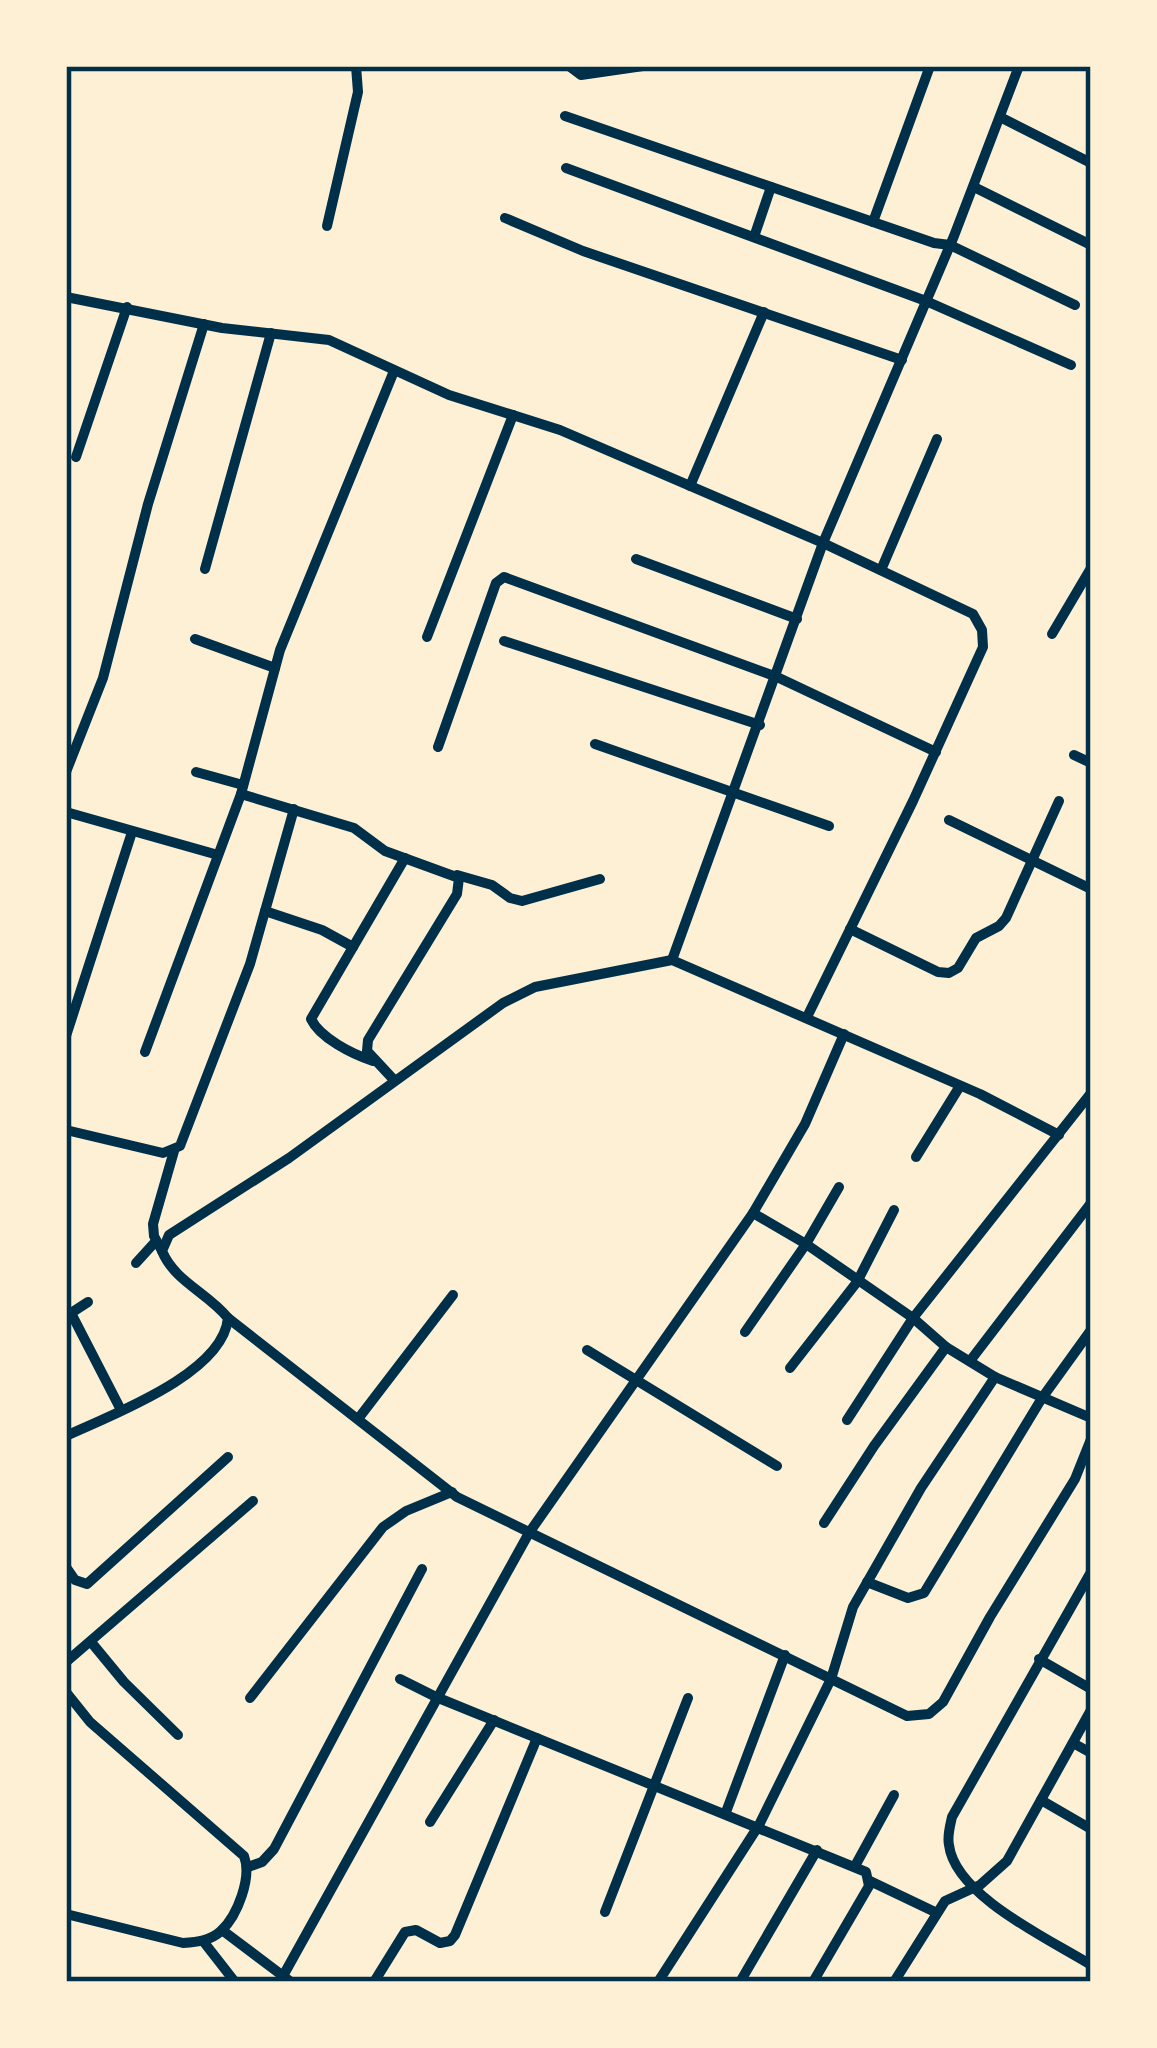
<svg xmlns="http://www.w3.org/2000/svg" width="1157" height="2048" font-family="'Roboto Serif',serif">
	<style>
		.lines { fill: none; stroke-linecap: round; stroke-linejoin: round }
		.minor { stroke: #003049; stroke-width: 10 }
		.neatline { fill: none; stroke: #003049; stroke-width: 4.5 }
	</style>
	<rect width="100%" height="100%" fill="#fdf0d5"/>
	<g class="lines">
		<g class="minor">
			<polyline points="569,66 581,75 643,66"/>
			<polyline points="565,116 934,243 950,245 1075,305"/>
			<polyline points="1002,118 1091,163"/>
			<polyline points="566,168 926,301 1071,365"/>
			<polyline points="974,187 1091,245"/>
			<polyline points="505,218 583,251 902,360"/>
			<polyline points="873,222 930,66"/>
			<polyline points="327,226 358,92 356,66"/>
			<polyline points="754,237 771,187"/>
			<polyline points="66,297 222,328 329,340 449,395 560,430 823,543 973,614 982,630 983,647 913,801 807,1017"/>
			<polyline points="76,457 127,307"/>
			<polyline points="690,486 764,312"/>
			<polyline points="636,559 797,619"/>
			<polyline points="205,569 271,333"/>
			<polyline points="881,570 937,439"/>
			<polyline points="1052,634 1091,568"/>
			<polyline points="427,637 513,415"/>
			<polyline points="195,639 275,668"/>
			<polyline points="504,641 760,725"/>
			<polyline points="595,744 829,826"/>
			<polyline points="438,747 496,583 504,577 777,677 936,752"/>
			<polyline points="1074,755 1091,763"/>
			<polyline points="66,772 103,678 148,504 204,324"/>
			<polyline points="196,772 243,785"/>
			<polyline points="241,794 354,828 385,851 459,878 457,894 368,1040 367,1051 394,1080"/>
			<polyline points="66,812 218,855"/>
			<polyline points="949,820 1091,889"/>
			<polyline points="457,875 492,885 510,898 522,901 600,879"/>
			<polyline points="265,911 322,930 353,947"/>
			<polyline points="850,929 938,972 949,973 958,968 976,938 999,926 1006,918 1059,801"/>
			<polyline points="672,960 823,543 954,236 1019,66"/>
			<polyline points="66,1036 132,832"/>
			<polyline points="145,1052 241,794 280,650 394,371"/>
			<path d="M373,1061C352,1054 320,1038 311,1019L405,858"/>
			<polyline points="66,1130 163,1153 180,1146 250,964 294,809"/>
			<polyline points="916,1157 960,1086"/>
			<polyline points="753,1213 806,1244 913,1318 946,1347 995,1377 1091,1418"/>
			<polyline points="162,1251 154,1236 153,1224 174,1151"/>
			<polyline points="136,1263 156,1241"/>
			<polyline points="66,1311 71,1313 121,1410"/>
			<polyline points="71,1313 88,1302"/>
			<polyline points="228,1318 457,1497 907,1716 929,1714 943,1702 990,1617 1075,1479 1091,1439"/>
			<polyline points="745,1332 806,1244 839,1187"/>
			<polyline points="587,1350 777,1466"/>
			<polyline points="970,1361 1091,1203"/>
			<polyline points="790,1368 857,1282 894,1210"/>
			<polyline points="358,1419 453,1295"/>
			<polyline points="847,1420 913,1318 1091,1093"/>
			<path d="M66,1436C111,1415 223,1374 228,1318C207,1292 175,1282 162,1251L169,1235L289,1158L503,1003L535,987L672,960L980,1094L1059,1135"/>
			<polyline points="824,1523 874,1446 946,1347"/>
			<polyline points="66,1567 75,1580 87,1584 228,1457"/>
			<path d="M1091,1572L952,1817C950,1826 947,1836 949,1845C955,1896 1051,1940 1091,1965"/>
			<polyline points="867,1582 908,1598 924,1593 1042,1398 1091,1330"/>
			<polyline points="91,1642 124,1682 178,1735"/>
			<polyline points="1039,1659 1091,1689"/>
			<polyline points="66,1662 253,1501"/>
			<polyline points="400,1679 436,1697 866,1872 869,1886 813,1982"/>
			<path d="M66,1692L90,1722L244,1856C252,1877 238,1915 221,1931C210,1941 197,1942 183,1943L66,1914"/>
			<polyline points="250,1698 383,1527 406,1511 452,1492"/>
			<polyline points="1073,1743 1091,1753"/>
			<polyline points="1041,1800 1091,1829"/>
			<polyline points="726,1812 785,1655"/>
			<polyline points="430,1822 494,1720"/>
			<polyline points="855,1866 894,1795"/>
			<polyline points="248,1867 262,1862 274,1849 422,1569"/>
			<polyline points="870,1881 935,1912"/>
			<polyline points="605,1912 688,1698"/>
			<polyline points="222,1930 291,1982"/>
			<polyline points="203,1941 235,1982"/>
			<polyline points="283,1976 529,1533 753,1213 805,1124 844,1034"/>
			<polyline points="374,1982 405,1932 416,1930 440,1943 450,1941 455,1935 537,1738"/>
			<polyline points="658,1982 759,1825 831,1679 853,1607 921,1488 995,1377"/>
			<polyline points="740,1982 817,1850"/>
			<polyline points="894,1982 945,1901 980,1885 1007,1861 1091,1710"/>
		</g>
	</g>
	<rect width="1157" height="2048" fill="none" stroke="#fdf0d5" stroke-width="138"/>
	<rect x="69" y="69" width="1019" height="1910" class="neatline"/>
</svg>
